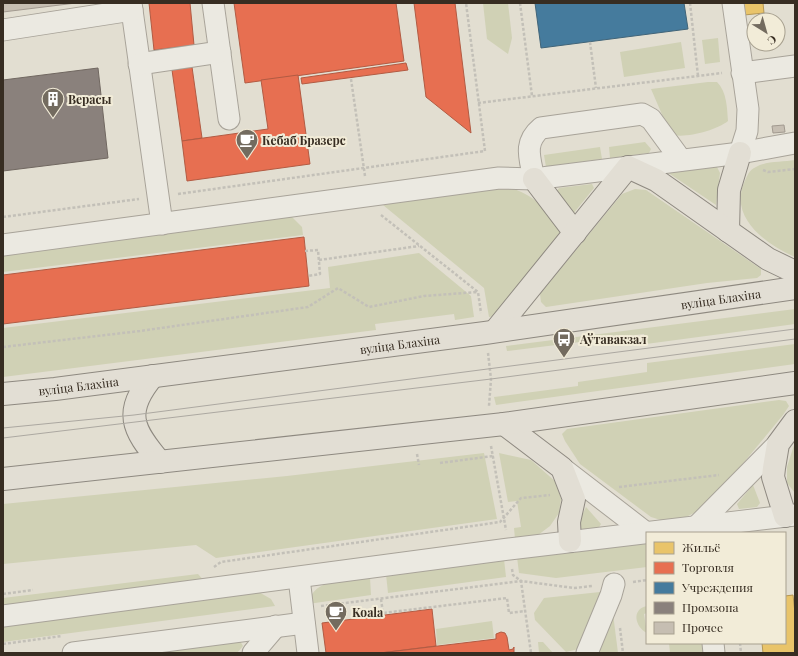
<svg xmlns="http://www.w3.org/2000/svg" width="798" height="656" font-family="'Playfair Display',serif">
	<style>
		.green { fill: #d0d1b5 }
		.homes { fill: #e9c46a; stroke: #b49754 }
		.shops { fill: #e76f51; stroke: #b25b43 }
		.public { fill: #457b9d; stroke: #416478 }
		.industry { fill: #8a817c; stroke: #716861 }
		.building { fill: #c6beb2; stroke: #a29a90 }
		.lines { fill: none; stroke-linecap: round; stroke-linejoin: round }
		.minor-casing { stroke: #a8a399; stroke-width: 23 }
		.major-casing { stroke: #8e8980; stroke-width: 24 }
		.path { stroke: #c3c0b8; stroke-width: 2.5; stroke-dasharray: 3 2; stroke-linecap: butt }
		.minor { stroke: #ebe9e1; stroke-width: 21 }
		.major { stroke: #e2ded4; stroke-width: 22 }
		.tram { stroke: #aca8a1; stroke-width: 1 }
		.labels { text-anchor: middle; dominant-baseline: central; stroke-width: 4; stroke-linejoin: round; paint-order: stroke }
		.poi-label { font-size: 12px; font-weight: bold; fill: #372d22; stroke: #f2ecd8; text-anchor: start }
		.street-label { font-size: 12px; fill: #372d22; stroke: #f2ecd8 }
	</style>
	<rect width="100%" height="100%" fill="#e2ded1"/>
	<g class="green">
		<polygon points="483,3 508,3 512,38 508,54 487,39"/>
		<polygon points="718,38 720,62 705,64 702,40"/>
		<polygon points="681,42 685,68 624,77 620,52"/>
		<path d="M708,82H717C727,92 727,108 728,121C717,130 687,138 674,135L667,126L651,89Z"/>
		<polygon points="645,142 651,149 649,153 610,158 609,147"/>
		<polygon points="600,147 602,159 546,167 544,155"/>
		<path d="M795,160V257C767,245 729,218 744,183C747,176 749,170 756,167C766,161 783,162 795,160Z"/>
		<polygon points="712,166 717,167 720,173 716,205 667,172"/>
		<polygon points="592,184 594,188 573,214 556,192 559,188"/>
		<path d="M502,186C533,192 543,208 565,229L495,316L489,317L484,288L383,205Z"/>
		<polygon points="635,189 646,190 761,269 761,275 757,278 707,283 546,307 541,302 540,294 622,194"/>
		<polygon points="290,215 302,227 303,235 3,272 3,255"/>
		<polygon points="419,253 471,296 474,317 455,320 454,314 375,324 376,330 3,377 3,328 330,288 328,267"/>
		<polygon points="795,309 795,324 646,344 644,334 507,351 506,346"/>
		<polygon points="795,344 795,364 496,405 494,397 578,386 578,382 647,372 647,363"/>
		<polygon points="779,400 786,401 789,406 783,415 731,478 698,511 684,518 667,522 651,517 580,464 565,441 562,434 567,429"/>
		<polygon points="795,442 795,493 787,483 787,467"/>
		<polygon points="484,453 497,519 216,558 196,545 3,564 3,504 287,476"/>
		<polygon points="499,453 531,460 556,482 561,499 559,513 550,526 538,535 515,539 514,528 521,527 517,501 508,502"/>
		<polygon points="753,485 760,503 757,507 739,509 737,504"/>
		<polygon points="586,507 601,524 598,529 580,531 577,526"/>
		<polygon points="647,543 647,567 556,578 519,573 517,557"/>
		<polygon points="504,559 506,577 388,593 386,574"/>
		<polygon points="198,574 205,582 3,607 3,598"/>
		<path d="M370,577L371,595L308,604C314,577 347,580 370,577Z"/>
		<polygon points="257,591 271,599 275,606 3,642 3,625"/>
		<polygon points="600,592 602,605 583,648 566,652 535,620 534,613 544,598"/>
		<polygon points="612,606 618,653 596,653"/>
		<path d="M647,606V613L644,614L647,633C635,627 631,609 647,606Z"/>
		<polygon points="492,621 494,638 437,645 436,629"/>
		<polygon points="240,641 243,646 237,653 142,653"/>
		<polygon points="538,642 543,642 553,653 539,653"/>
		<polygon points="669,643 702,643 703,653 670,653"/>
	</g>
	<g class="homes">
		<polygon points="743,3 763,3 764,13 744,15"/>
		<polygon points="793,595 795,613 795,653 763,653 762,643 785,643 785,596"/>
	</g>
	<g class="shops">
		<polygon points="149,3 190,3 194,45 154,50"/>
		<polygon points="234,3 396,3 404,61 245,83"/>
		<polygon points="414,3 455,3 471,133 426,97"/>
		<polygon points="406,63 408,70 302,84 301,78"/>
		<polygon points="192,67 202,138 182,141 172,70"/>
		<polygon points="298,75 310,164 187,181 182,141 268,129 261,80"/>
		<polygon points="304,237 309,286 3,324 3,275"/>
		<polygon points="432,609 436,646 380,653 326,653 322,623"/>
		<polygon points="501,632 505,633 507,637 509,650 513,649 514,647 514,653 380,653 496,639 496,634"/>
	</g>
	<polygon class="public" points="535,3 684,3 688,29 541,48"/>
	<polygon class="industry" points="98,68 108,158 3,171 3,80"/>
	<g class="building">
		<polygon points="3,3 76,3 3,12"/>
		<polygon points="784,125 785,132 773,133 772,126"/>
	</g>
	<g class="lines">
		<g class="minor-casing">
			<g id="minor">
				<polyline points="131,3 162,224"/>
				<polyline points="213,3 229,119"/>
				<polyline points="733,3 748,109 747,131 740,153"/>
				<polyline points="3,30 132,10"/>
				<polyline points="139,64 220,52"/>
				<polyline points="742,73 795,66"/>
				<path d="M534,179C530,158 523,143 541,128L642,114L651,119L681,160"/>
				<polyline points="3,245 499,178 534,179 740,153 795,143"/>
				<polyline points="562,468 645,532"/>
				<polyline points="698,532 697,526 778,444"/>
				<polyline points="299,578 308,653"/>
				<polyline points="3,616 509,549 795,515"/>
				<polyline points="713,643 714,653"/>
				<polyline points="73,653 304,623"/>
				<polyline points="253,653 276,626"/>
				<polyline points="587,653 611,595 614,584"/>
			</g>
		</g>
		<g class="major-casing">
			<g id="major">
				<polyline points="534,179 575,233"/>
				<polyline points="728,231 729,190 740,153"/>
				<polyline points="495,331 628,167 656,180 768,259 795,272"/>
				<path d="M153,376C123,412 132,429 160,462"/>
				<path id="s1" d="M3,394L55,389L485,333L795,288"/>
				<polyline points="504,424 562,468 574,499 569,522 570,541"/>
				<polyline points="3,479 504,424 795,383"/>
				<polyline points="785,516 773,477 774,468 778,444 795,421"/>
			</g>
		</g>
		<g class="path">
			<polyline points="520,3 532,96"/>
			<polyline points="690,3 698,76"/>
			<polyline points="590,42 596,88"/>
			<polyline points="351,79 365,176"/>
			<polyline points="478,103 722,73"/>
			<polyline points="763,170 768,172 795,169"/>
			<polyline points="178,194 485,151 466,3"/>
			<polyline points="381,215 478,292 481,313"/>
			<polyline points="3,217 139,199"/>
			<polyline points="305,251 318,250 320,274 308,276"/>
			<polyline points="319,260 419,246"/>
			<polyline points="3,347 140,331 308,307 338,288 369,307 424,296 478,292"/>
			<polyline points="488,353 491,379 489,406"/>
			<polyline points="491,446 506,530"/>
			<polyline points="417,454 419,465"/>
			<polyline points="440,463 493,456"/>
			<polyline points="619,487 719,475"/>
			<polyline points="214,567 221,562 500,522 521,498 550,495"/>
			<polyline points="512,569 513,575 521,581 531,653"/>
			<polyline points="633,582 647,580"/>
			<polyline points="3,594 33,590"/>
			<polyline points="381,599 383,613 507,598 509,613 525,611"/>
			<polyline points="321,606 521,581 574,588 592,586"/>
			<polyline points="620,628 623,653"/>
			<polyline points="740,643 741,653"/>
			<polyline points="3,644 62,636"/>
		</g>
		<use href="#minor" class="minor"/>
		<use href="#major" class="major"/>
		<g class="tram">
			<polyline points="3,428 134,415 795,329"/>
			<polyline points="3,438 491,379 795,339"/>
		</g>
	</g>
	<defs>
		<g id="building-pin" transform="scale(1.15)"><path d="M0 17L-7.5 6A9.5 9.5 0 1 1 7.5 6Z" fill="#736b5f" stroke="#f2ecd8"/><path d="M-4-6H4V6H1V3H-1V6H-4ZM-2.5-4.3h1.7v1.8h-1.7ZM.8-4.3h1.7v1.8H.8ZM-2.5-1h1.7V.8h-1.7ZM.8-1h1.7V.8H.8Z" fill="#fff"/></g>
		<g id="cafe-pin" transform="scale(1.15)"><path d="M0 17L-7.5 6A9.5 9.5 0 1 1 7.5 6Z" fill="#736b5f" stroke="#f2ecd8"/><path d="M-5.5-4.5H6V0H3Q3 3.5 0 3.5H-2.5Q-5.5 3.5-5.5 0ZM3-3.2v2h1.7v-2ZM-6 4.5H4V6H-6Z" fill="#fff"/></g>
		<g id="bus-pin" transform="scale(1.15)"><path d="M0 17L-7.5 6A9.5 9.5 0 1 1 7.5 6Z" fill="#736b5f" stroke="#f2ecd8"/><path d="M-5-6H5V4H4V6H2V4H-2V6H-4V4H-5ZM-3.5-4V0h7V-4ZM-3.5 1.2v1.5H-2V1.2ZM2 1.2v1.5H3.5V1.2Z" fill="#fff"/></g>
	</defs>
	<g fill-rule="evenodd">
		<use href="#building-pin" x="53" y="99"/>
		<use href="#cafe-pin" x="247" y="140"/>
		<use href="#bus-pin" x="564" y="339"/>
		<use href="#cafe-pin" x="336" y="612"/>
	</g>
	<g class="labels">
		<g class="poi-label">
			<text x="68" y="99">Верасы</text>
			<text x="262" y="140">Кебаб Бразерс</text>
			<text x="580" y="339">Аўтавакзал</text>
			<text x="352" y="612">Koala</text>
		</g>
		<g class="street-label">
			<text stroke="none"><textPath href="#s1" startOffset="724">вуліца Блахіна</textPath></text>
			<text stroke="none"><textPath href="#s1" startOffset="400">вуліца Блахіна</textPath></text>
			<text stroke="none"><textPath href="#s1" startOffset="76">вуліца Блахіна</textPath></text>
		</g>
	</g>
	<rect width="798" height="656" fill="none" stroke="#372d22" stroke-width="8"/>
	<rect x="646" y="532" width="140" height="112" fill="#f2ecd8" stroke="#a7a08f"/>
	<rect x="654" y="542" width="20" height="12" fill="#e9c46a" stroke="#a7a08f"/>
	<text x="682" y="552" font-size="12" fill="#372d22">Жильё</text>
	<rect x="654" y="562" width="20" height="12" fill="#e76f51" stroke="#a7a08f"/>
	<text x="682" y="572" font-size="12" fill="#372d22">Торговля</text>
	<rect x="654" y="582" width="20" height="12" fill="#457b9d" stroke="#a7a08f"/>
	<text x="682" y="592" font-size="12" fill="#372d22">Учреждения</text>
	<rect x="654" y="602" width="20" height="12" fill="#8a817c" stroke="#a7a08f"/>
	<text x="682" y="612" font-size="12" fill="#372d22">Промзона</text>
	<rect x="654" y="622" width="20" height="12" fill="#c6beb2" stroke="#a7a08f"/>
	<text x="682" y="632" font-size="12" fill="#372d22">Прочее</text>
	<g transform="translate(766 32) rotate(143)"><circle r="19" fill="#f2ecd8" stroke="#a7a08f"/>
	<path d="M0-3L7 15L0 10L-7 15Z" fill="#736b5f"/>
	<text y="-6" font-size="11" font-weight="bold" text-anchor="middle" fill="#372d22">С</text>
	</g>
</svg>
